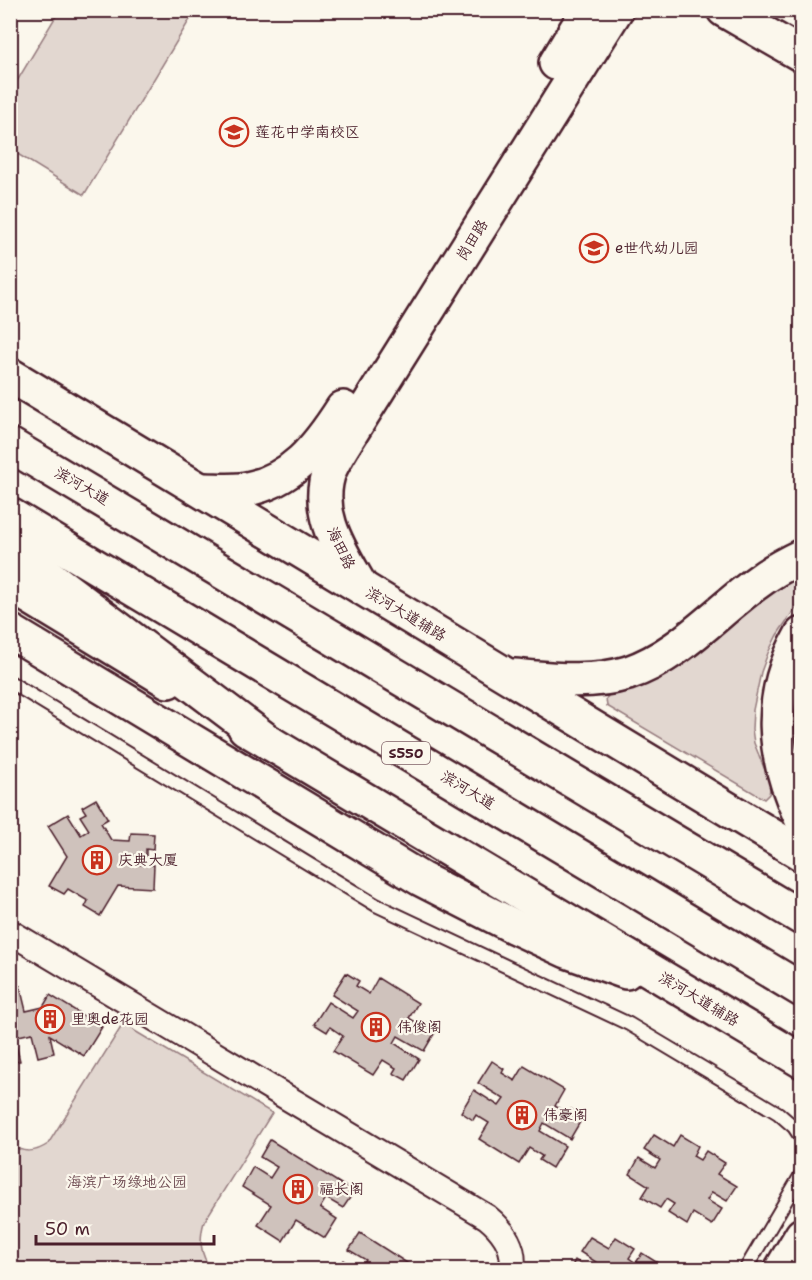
<svg xmlns="http://www.w3.org/2000/svg" width="812" height="1280" font-family="'Shantell Sans','LXGW WenKai TC',sans-serif">
	<style>
		.green { fill: #e2d7d0; stroke: #967b7e; stroke-width: 1.5 }
		.building { fill: #cfc2bc; stroke: #4a1f2b; stroke-width: 1.5 }
		.lines { fill: none; stroke-linecap: round; stroke-linejoin: round }
		.lane-casing { stroke: #4a1f2b; stroke-width: 16 }
		.street-casing { stroke: #4a1f2b; stroke-width: 28 }
		.secondary-casing { stroke: #4a1f2b; stroke-width: 38 }
		.primary-casing { stroke: #4a1f2b; stroke-width: 38 }
		.highway-casing { stroke: #4a1f2b; stroke-width: 38 }
		.lane { stroke: #fbf7ec; stroke-width: 12 }
		.street { stroke: #fbf7ec; stroke-width: 24 }
		.secondary { stroke: #fbf7ec; stroke-width: 33 }
		.primary { stroke: #fbf7ec; stroke-width: 33 }
		.highway { stroke: #fbf7ec; stroke-width: 33 }
		.labels { text-anchor: middle; dominant-baseline: central; stroke-width: 4.5; stroke-linejoin: round; paint-order: stroke }
		.shield { fill: #fbf7ec; stroke: #7f6065; stroke-width: 1.5 }
		.shield-label { font-size: 14px; font-weight: bold; fill: #4a1f2b }
		.poi-label { font-size: 15px; fill: #4a1f2b; stroke: #fbf7ec; text-anchor: start }
		.street-label { font-size: 15px; fill: #4a1f2b; stroke: #fbf7ec }
		.park-label { font-size: 15px; fill: #704d54; stroke: #fbf7ec }
	</style>
	<rect width="100%" height="100%" fill="#fbf7ec"/>
	<filter id="ink" filterUnits="userSpaceOnUse"><feTurbulence type="fractalNoise" baseFrequency=".0167" numOctaves="2"/><feDisplacementMap in="SourceGraphic" scale="12" xChannelSelector="R" yChannelSelector="G"/><feConvolveMatrix kernelMatrix="1 2 1 2 8 2 1 2 1" color-interpolation-filters="sRGB"/></filter>
	<g filter="url(#ink)">
		<g class="green">
			<polygon points="59,11 195,11 84,195 11,150 11,91"/>
			<polygon points="801,569 801,600 777,635 768,653 761,672 753,710 752,729 754,743 771,785 769,794 764,799 607,706 606,699 610,693 639,685 663,675 686,661 763,595"/>
			<path d="M801,674V764C796,735 791,702 801,674Z"/>
			<path d="M123,1024L272,1113L204,1222C199,1240 200,1254 211,1269H11V1145C24,1153 35,1153 48,1144Z"/>
		</g>
		<g class="building">
			<polygon points="96,799 108,819 101,823 111,840 130,841 131,833 154,834 153,850 146,849 146,856 130,855 129,864 154,865 153,888 118,886 100,916 85,907 88,901 68,889 64,894 49,886 67,856 48,826 68,814 81,835 89,830 80,816 86,813 82,807"/>
			<polygon points="346,973 359,981 356,986 369,994 378,978 418,1003 409,1018 422,1026 425,1022 437,1029 424,1051 398,1036 394,1043 419,1059 406,1080 393,1073 396,1068 383,1060 373,1075 333,1051 343,1036 330,1027 327,1032 314,1024 328,1002 353,1018 358,1011 332,995"/>
			<polygon points="20,986 26,1011 43,1007 50,995 102,1027 84,1056 50,1035 54,1053 38,1057 32,1033 14,1037 20,1061 10,1063 10,988"/>
			<polygon points="492,1061 504,1069 502,1073 515,1081 524,1066 564,1090 555,1106 568,1114 571,1109 583,1117 570,1139 544,1123 540,1131 565,1146 552,1168 539,1160 542,1156 529,1148 519,1164 479,1139 489,1123 476,1115 473,1120 461,1112 474,1090 499,1106 504,1099 478,1083"/>
			<polygon points="654,1135 673,1147 680,1135 698,1146 693,1156 700,1160 706,1151 725,1163 717,1174 737,1186 727,1201 712,1192 707,1200 722,1209 712,1225 693,1213 687,1225 668,1213 674,1204 666,1199 660,1208 642,1197 649,1186 630,1174 639,1158 655,1168 660,1160 644,1150"/>
			<polygon points="270,1140 354,1192 343,1208 326,1198 320,1208 337,1219 325,1238 296,1220 283,1241 258,1225 271,1205 242,1187 253,1167 270,1178 277,1167 260,1157"/>
			<polygon points="360,1233 418,1270 360,1270 366,1260 349,1250"/>
			<polygon points="590,1237 609,1248 616,1237 635,1249 629,1258 636,1263 642,1253 661,1265 658,1270 591,1270 596,1262 580,1252"/>
			<polygon points="343,1260 357,1270 337,1270"/>
			<polygon points="575,1260 590,1270 570,1270"/>
		</g>
		<g class="lines">
			<g class="lane-casing">
				<g id="lane">
					<polyline points="10,682 376,905 629,1024 778,1113 794,1127 802,1139"/>
					<polyline points="745,1270 802,1173"/>
				</g>
			</g>
			<g class="street-casing">
				<path id="street" d="M10,932L487,1217C503,1230 516,1248 512,1270"/>
			</g>
			<g class="secondary-casing">
				<g id="secondary">
					<polyline points="724,10 802,55"/>
					<polyline points="556,63 588,10"/>
					<path d="M203,490C215,490 228,491 241,490C291,483 318,447 343,408"/>
					<path d="M361,587C341,552 313,512 330,469C335,458 342,447 349,436L616,10"/>
				</g>
			</g>
			<g class="primary-casing">
				<g id="primary">
					<polyline points="10,375 802,854"/>
					<polyline points="10,585 168,681"/>
					<polyline points="10,631 421,879 515,927 567,951 626,972"/>
					<path d="M802,634C766,697 772,756 802,820"/>
					<path d="M514,676C550,679 592,684 628,673C678,656 713,615 755,584C769,573 785,564 802,556"/>
					<polyline points="245,728 802,1061"/>
					<polyline points="781,1270 802,1235"/>
				</g>
			</g>
			<g class="highway-casing">
				<g id="highway">
					<polyline points="10,445 802,918"/>
					<polyline points="10,515 802,990"/>
					<polyline points="10,547 270,743"/>
				</g>
			</g>
			<use href="#lane" class="lane"/>
			<use href="#street" class="street"/>
			<use href="#secondary" class="secondary"/>
			<use href="#primary" class="primary"/>
			<use href="#highway" class="highway"/>
		</g>
	</g>
	<defs>
		<g id="school-ring" transform="scale(1.5)"><circle r="9.5" fill="#fbf7ec" stroke="#c8321e" stroke-width="1.5"/><path d="M0-5L7-2L0 1L-7-2ZM-4 1L0 2.5L4 1V4Q0 6-4 4Z" fill="#c8321e"/></g>
		<g id="building-ring" transform="scale(1.5)"><circle r="9.5" fill="#fbf7ec" stroke="#c8321e" stroke-width="1.5"/><path d="M-4-6H4V6H1V3H-1V6H-4ZM-2.5-4.3h1.7v1.8h-1.7ZM.8-4.3h1.7v1.8H.8ZM-2.5-1h1.7V.8h-1.7ZM.8-1h1.7V.8H.8Z" fill="#c8321e"/></g>
	</defs>
	<g fill-rule="evenodd">
		<use href="#school-ring" x="234" y="132"/>
		<use href="#school-ring" x="594" y="248"/>
		<use href="#building-ring" x="97" y="860"/>
		<use href="#building-ring" x="50" y="1019"/>
		<use href="#building-ring" x="376" y="1027"/>
		<use href="#building-ring" x="522" y="1115"/>
		<use href="#building-ring" x="298" y="1189"/>
	</g>
	<g class="labels">
		<rect class="shield" x="382" y="742" width="48" height="22" rx="4.5"/>
		<g class="shield-label">
			<text x="406" y="753">S550</text>
		</g>
		<g class="poi-label">
			<text x="255" y="132">莲花中学南校区</text>
			<text x="615" y="248">e世代幼儿园</text>
			<text x="118" y="860">庆典大厦</text>
			<text x="71" y="1019">里奥de花园</text>
			<text x="397" y="1027">伟俊阁</text>
			<text x="543" y="1115">伟豪阁</text>
			<text x="319" y="1189">福长阁</text>
		</g>
		<g class="street-label">
			<text transform="translate(472 240) rotate(-58)">岗田路</text>
			<text transform="translate(82 486) rotate(30)">滨河大道</text>
			<text transform="translate(341 548) rotate(64)">海田路</text>
			<text transform="translate(406 614) rotate(31)">滨河大道辅路</text>
			<text transform="translate(468 790) rotate(31)">滨河大道</text>
			<text transform="translate(699 999) rotate(31)">滨河大道辅路</text>
		</g>
		<g class="park-label">
			<text x="127" y="1182">海滨广场绿地公园</text>
		</g>
	</g>
	<rect width="812" height="1280" fill="none" stroke="#fbf7ec" stroke-width="36"/>
	<rect x="18" y="18" width="776" height="1244" fill="none" stroke="#4a1f2b" stroke-width="2" filter="url(#ink)"/>
	<path d="M36 1235v9h178v-9" fill="none" stroke="#4a1f2b" stroke-width="3"/>
	<text x="45" y="1235" font-size="18" fill="#4a1f2b" stroke="#fbf7ec" stroke-width="4.5" paint-order="stroke">50 m</text>
</svg>
